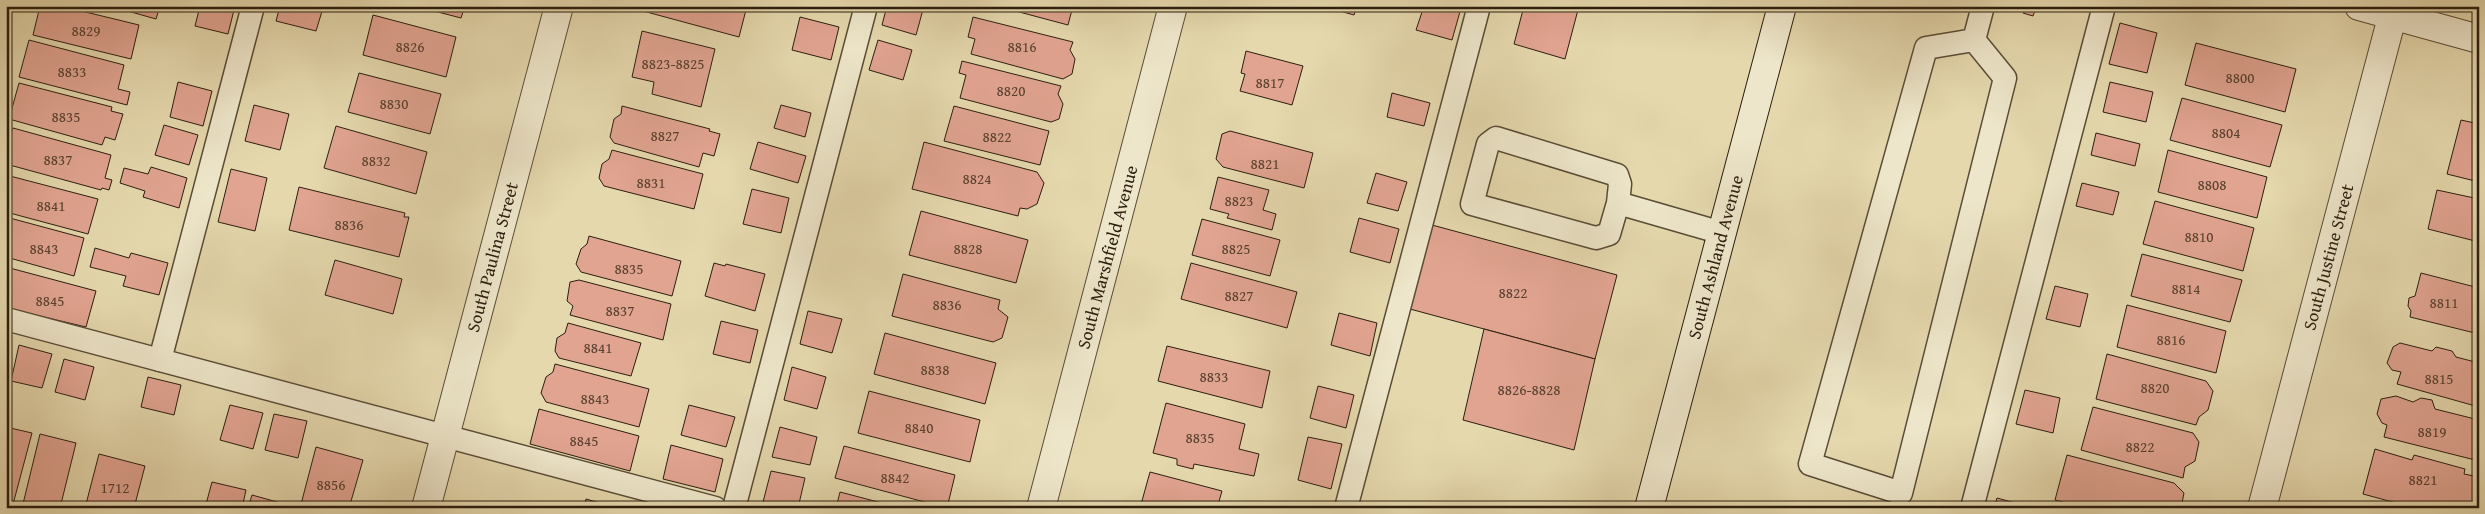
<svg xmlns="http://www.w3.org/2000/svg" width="2485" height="514" font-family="'Gentium Book Plus',serif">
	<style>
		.building { fill: #e1a491; stroke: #2b1e0e }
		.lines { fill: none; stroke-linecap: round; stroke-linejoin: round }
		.lane-casing { stroke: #5a4c36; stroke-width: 25 }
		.street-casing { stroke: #5a4c36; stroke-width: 30 }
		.secondary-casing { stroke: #2b1e0e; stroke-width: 30 }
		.lane { stroke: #eee6ca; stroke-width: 22 }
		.street { stroke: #eee6ca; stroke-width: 28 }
		.secondary { stroke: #eee6ca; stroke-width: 28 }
		.labels { text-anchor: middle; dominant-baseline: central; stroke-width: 4.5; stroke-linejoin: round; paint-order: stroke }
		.number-label { font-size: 15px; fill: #58402f }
		.street-label { font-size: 18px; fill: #2b1e0e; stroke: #eee6ca }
	</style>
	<rect width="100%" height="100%" fill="#e5d8ad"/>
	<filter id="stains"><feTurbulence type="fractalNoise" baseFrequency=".004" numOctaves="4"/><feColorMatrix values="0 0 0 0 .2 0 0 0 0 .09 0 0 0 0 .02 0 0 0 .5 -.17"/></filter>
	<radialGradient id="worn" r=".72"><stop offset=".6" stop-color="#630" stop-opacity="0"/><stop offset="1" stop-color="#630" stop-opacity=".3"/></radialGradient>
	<g class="building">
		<polygon points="40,6 61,6 139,25 131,59 33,35"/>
		<polygon points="110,6 160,6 156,19"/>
		<polygon points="200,6 235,6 228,34 195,26"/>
		<polygon points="280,6 315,6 323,8 316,31 276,21"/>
		<polygon points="415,6 465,6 461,18"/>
		<polygon points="644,6 747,6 739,37 643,11"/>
		<polygon points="887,6 924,6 916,35 882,25"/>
		<polygon points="1009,6 1073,6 1068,25 1008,9"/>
		<polygon points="1322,6 1357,6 1354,15"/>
		<polygon points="1424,6 1461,8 1452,40 1416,30"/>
		<polygon points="1524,6 1579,6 1565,59 1514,44"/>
		<polygon points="2025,6 2036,8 2033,16 2023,13"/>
		<polygon points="373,15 456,37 446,77 363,55"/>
		<polygon points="800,17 839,27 831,60 792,50"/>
		<polygon points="973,17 1073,42 1070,50 1075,59 1072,74 1063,79 971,54 975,39 968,37"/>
		<polygon points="2120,23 2157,33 2147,73 2109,64"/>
		<polygon points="642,31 715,49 701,107 652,94 654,82 632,77"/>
		<polygon points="29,40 124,65 118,89 130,92 127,105 19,77"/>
		<polygon points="878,40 912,50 903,80 869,70"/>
		<polygon points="2196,43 2296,69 2285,112 2185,85"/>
		<polygon points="1246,51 1303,66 1292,105 1240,91 1245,74 1241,73"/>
		<polygon points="962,61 1061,86 1058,94 1063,104 1059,119 1051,122 960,98 966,75 959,73"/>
		<polygon points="359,73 441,94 430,134 348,112"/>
		<polygon points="178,82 212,91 203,126 170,117"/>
		<polygon points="2110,82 2153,92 2146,122 2103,112"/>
		<polygon points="19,83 112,107 111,111 123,114 115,140 105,137 102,145 9,119"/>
		<polygon points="1392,93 1430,103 1424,126 1387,117"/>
		<polygon points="2182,98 2282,125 2270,167 2170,140"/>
		<polygon points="254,105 289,114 280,150 245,141"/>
		<polygon points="781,105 811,113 805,137 774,128"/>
		<polygon points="622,106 710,129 709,131 720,134 714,156 703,153 699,167 614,143 610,137 614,119 621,114"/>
		<polygon points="954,106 1049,131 1040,165 944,141"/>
		<polygon points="2461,120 2479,124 2479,182 2447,174"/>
		<polygon points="164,125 198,135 189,165 155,155"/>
		<polygon points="336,126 427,152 416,194 324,168"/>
		<polygon points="13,128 111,155 105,178 112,180 109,190 102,188 101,190 6,164 6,138 10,135"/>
		<polygon points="1230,131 1313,153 1304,188 1223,167 1216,159 1222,134"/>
		<polygon points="2096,133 2140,144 2135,166 2091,155"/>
		<polygon points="758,142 806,156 798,183 750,169"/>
		<polygon points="924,142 1037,172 1044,183 1037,204 1027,209 1020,208 1018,216 912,189"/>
		<polygon points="612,150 703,174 694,209 604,186 599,178 602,164 609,159"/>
		<polygon points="2168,150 2267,177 2257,218 2158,192"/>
		<polygon points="151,167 187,178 179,208 143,197 145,191 120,183 124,168 148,174"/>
		<polygon points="231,169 267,178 255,231 218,222"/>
		<polygon points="1376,173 1407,182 1398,211 1367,203"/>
		<polygon points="6,175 98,199 88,234 6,212"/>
		<polygon points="1218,177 1269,190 1263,210 1276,214 1272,230 1227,218 1229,214 1210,209"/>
		<polygon points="2082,183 2119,192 2113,215 2076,206"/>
		<polygon points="299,187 405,213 404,217 409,217 399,257 289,230"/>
		<polygon points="752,189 789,198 781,233 743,224"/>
		<polygon points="2437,190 2479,199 2479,242 2428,229"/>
		<polygon points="2155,201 2254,228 2243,271 2143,244"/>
		<polygon points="921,211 1028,240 1016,283 909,255"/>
		<polygon points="6,217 84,238 74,276 6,257"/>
		<polygon points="1359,218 1399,229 1390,263 1350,252"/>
		<polygon points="1202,219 1280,240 1270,276 1192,255"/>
		<polygon points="1432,225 1617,275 1595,359 1410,309"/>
		<polygon points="589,236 681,261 672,296 581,272 576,264 581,249 587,244"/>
		<polygon points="95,248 129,258 131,253 168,263 159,295 123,286 126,276 90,267"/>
		<polygon points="2142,254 2242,280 2230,322 2131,296"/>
		<polygon points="335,260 402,279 393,314 325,295"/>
		<polygon points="714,263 725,266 726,264 765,274 755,311 705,296"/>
		<polygon points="1191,263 1297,292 1287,328 1181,299"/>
		<polygon points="6,267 96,291 86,327 6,308"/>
		<polygon points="2421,273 2479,288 2479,334 2410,317 2411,311 2408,306 2409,298 2415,296"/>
		<polygon points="903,274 1000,300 998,309 1008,317 1002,338 993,342 892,316"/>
		<polygon points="579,280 671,304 663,340 570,315 573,306 567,301 570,282"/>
		<polygon points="2055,286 2088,294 2080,327 2046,319"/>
		<polygon points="2127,305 2226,331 2216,373 2117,347"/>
		<polygon points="808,311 842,319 832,353 800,344"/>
		<polygon points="1339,313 1377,323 1370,356 1331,345"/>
		<polygon points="721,321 758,330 750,363 713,354"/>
		<polygon points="568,323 641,343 631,376 559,358 555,351 557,338 565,333"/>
		<polygon points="1484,329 1595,359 1574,450 1463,420"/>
		<polygon points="885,333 996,363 985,404 874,374"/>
		<polygon points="2400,343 2432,351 2436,347 2452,351 2456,357 2479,363 2479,407 2397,384 2401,372 2392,370 2387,363 2393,347"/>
		<polygon points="19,345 52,354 42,388 11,381"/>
		<polygon points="1167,346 1270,371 1262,408 1158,381"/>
		<polygon points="2107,354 2206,381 2213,391 2208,410 2199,417 2196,425 2096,399"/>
		<polygon points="64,359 94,367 85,400 55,392"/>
		<polygon points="555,364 649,389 639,427 546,402 541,393 546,377 553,372"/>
		<polygon points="792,367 826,377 817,409 784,400"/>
		<polygon points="148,377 181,385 174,415 141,407"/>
		<polygon points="1318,386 1354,395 1346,428 1310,418"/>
		<polygon points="2025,390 2060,398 2053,433 2016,424"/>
		<polygon points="869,391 980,420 970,462 858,433"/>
		<polygon points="2396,396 2413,402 2421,398 2432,400 2435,409 2479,420 2479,461 2384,437 2387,425 2382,423 2377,414 2381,399"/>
		<polygon points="1166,403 1245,424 1239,449 1259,454 1254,476 1194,464 1193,469 1177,465 1177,459 1153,453"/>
		<polygon points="230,405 263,413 253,449 220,440"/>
		<polygon points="689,405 735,417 726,447 681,435"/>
		<polygon points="2093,407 2193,433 2199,442 2195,461 2185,467 2183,478 2081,450"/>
		<polygon points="539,409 639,436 630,471 530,444"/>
		<polygon points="274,414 307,421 298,458 265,450"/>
		<polygon points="6,427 32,433 12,508 6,508"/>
		<polygon points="780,427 817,437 810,465 772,457"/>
		<polygon points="40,434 76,443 60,508 22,508"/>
		<polygon points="1308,437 1342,444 1331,489 1298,480"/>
		<polygon points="671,445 723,459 715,492 663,479"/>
		<polygon points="844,446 955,475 947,508 835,478"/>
		<polygon points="316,447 363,460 349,508 300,508"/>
		<polygon points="2375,449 2412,460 2414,455 2465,469 2464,474 2479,477 2471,508 2399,508 2400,504 2363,494"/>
		<polygon points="99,454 145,466 134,508 85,508"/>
		<polygon points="2067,455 2174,483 2184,493 2181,508 2086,508 2055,500"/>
		<polygon points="771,471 805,478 798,508 762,506"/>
		<polygon points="1150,472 1222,491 1217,508 1140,508"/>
		<polygon points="212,482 246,490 242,508 205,508"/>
		<polygon points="840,492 901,508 836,508"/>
		<polygon points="252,495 288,505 287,508 248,508"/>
		<polygon points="1997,498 2030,507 2030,508 1994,508"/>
		<polygon points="586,499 617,508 584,508"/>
	</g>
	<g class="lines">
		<g class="lane-casing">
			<g id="lane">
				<polyline points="1974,40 2005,78 1901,493 1810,464 1926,48 1974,40 1983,6"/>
				<polyline points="1618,203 1609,234 1596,238 1472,204 1488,144 1496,138 1617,175 1620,184 1618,203 1722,233"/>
				<polyline points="6,319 715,508"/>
				<polyline points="160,360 253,6"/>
				<polyline points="734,508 866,6"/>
				<polyline points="1346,508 1479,6"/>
				<polyline points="1972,508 2104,6"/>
			</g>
		</g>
		<g class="street-casing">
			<g id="street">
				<polyline points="2359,6 2479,39"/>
				<polyline points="426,508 559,6"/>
				<polyline points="1041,508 1173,6"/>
				<polyline points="2262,508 2395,6"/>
			</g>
		</g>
		<g class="secondary-casing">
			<polyline id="secondary" points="1649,508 1782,6"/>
		</g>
		<use href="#lane" class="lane"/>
		<use href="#street" class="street"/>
		<use href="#secondary" class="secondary"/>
	</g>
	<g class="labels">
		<g class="number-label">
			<text x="86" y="30">8829</text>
			<text x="410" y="46">8826</text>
			<text x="1022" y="46">8816</text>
			<text x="673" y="63">8823-8825</text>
			<text x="72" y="71">8833</text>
			<text x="2240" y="77">8800</text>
			<text x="1270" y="82">8817</text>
			<text x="1011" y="90">8820</text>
			<text x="394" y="103">8830</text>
			<text x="66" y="116">8835</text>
			<text x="2226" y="132">8804</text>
			<text x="665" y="135">8827</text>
			<text x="997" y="136">8822</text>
			<text x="58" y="159">8837</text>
			<text x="376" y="160">8832</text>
			<text x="1265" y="163">8821</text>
			<text x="977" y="178">8824</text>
			<text x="651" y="182">8831</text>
			<text x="2212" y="184">8808</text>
			<text x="1239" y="200">8823</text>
			<text x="51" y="205">8841</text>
			<text x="349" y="224">8836</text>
			<text x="2199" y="236">8810</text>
			<text x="44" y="248">8843</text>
			<text x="968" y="248">8828</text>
			<text x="1236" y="248">8825</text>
			<text x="629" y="268">8835</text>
			<text x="2186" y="288">8814</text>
			<text x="1513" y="292">8822</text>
			<text x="1239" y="295">8827</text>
			<text x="50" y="300">8845</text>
			<text x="2444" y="302">8811</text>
			<text x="947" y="304">8836</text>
			<text x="620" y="310">8837</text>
			<text x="2171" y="339">8816</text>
			<text x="598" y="347">8841</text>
			<text x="935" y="369">8838</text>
			<text x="1214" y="376">8833</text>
			<text x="2439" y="378">8815</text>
			<text x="2155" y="387">8820</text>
			<text x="1529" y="389">8826-8828</text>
			<text x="595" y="398">8843</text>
			<text x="919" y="427">8840</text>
			<text x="2432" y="431">8819</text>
			<text x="1200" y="437">8835</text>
			<text x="584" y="440">8845</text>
			<text x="2140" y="446">8822</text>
			<text x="895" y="477">8842</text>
			<text x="2423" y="479">8821</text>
			<text x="331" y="484">8856</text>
			<text x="115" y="487">1712</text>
		</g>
		<g class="street-label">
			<text transform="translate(492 257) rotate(-75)">South Paulina Street</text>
			<text transform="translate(1107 257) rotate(-75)">South Marshfield Avenue</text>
			<text transform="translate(1715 257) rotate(-75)">South Ashland Avenue</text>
			<text transform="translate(2328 257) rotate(-75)">South Justine Street</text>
		</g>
	</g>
	<rect width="2485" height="514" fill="none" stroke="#e5d8ad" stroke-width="25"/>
	<rect x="8" y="8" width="2470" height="499" fill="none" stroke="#2b1e0e" stroke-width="2.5"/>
	<rect x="12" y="12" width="2460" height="489" fill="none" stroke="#2b1e0e"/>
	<rect width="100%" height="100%" filter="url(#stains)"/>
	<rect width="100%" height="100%" fill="url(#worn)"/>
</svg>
